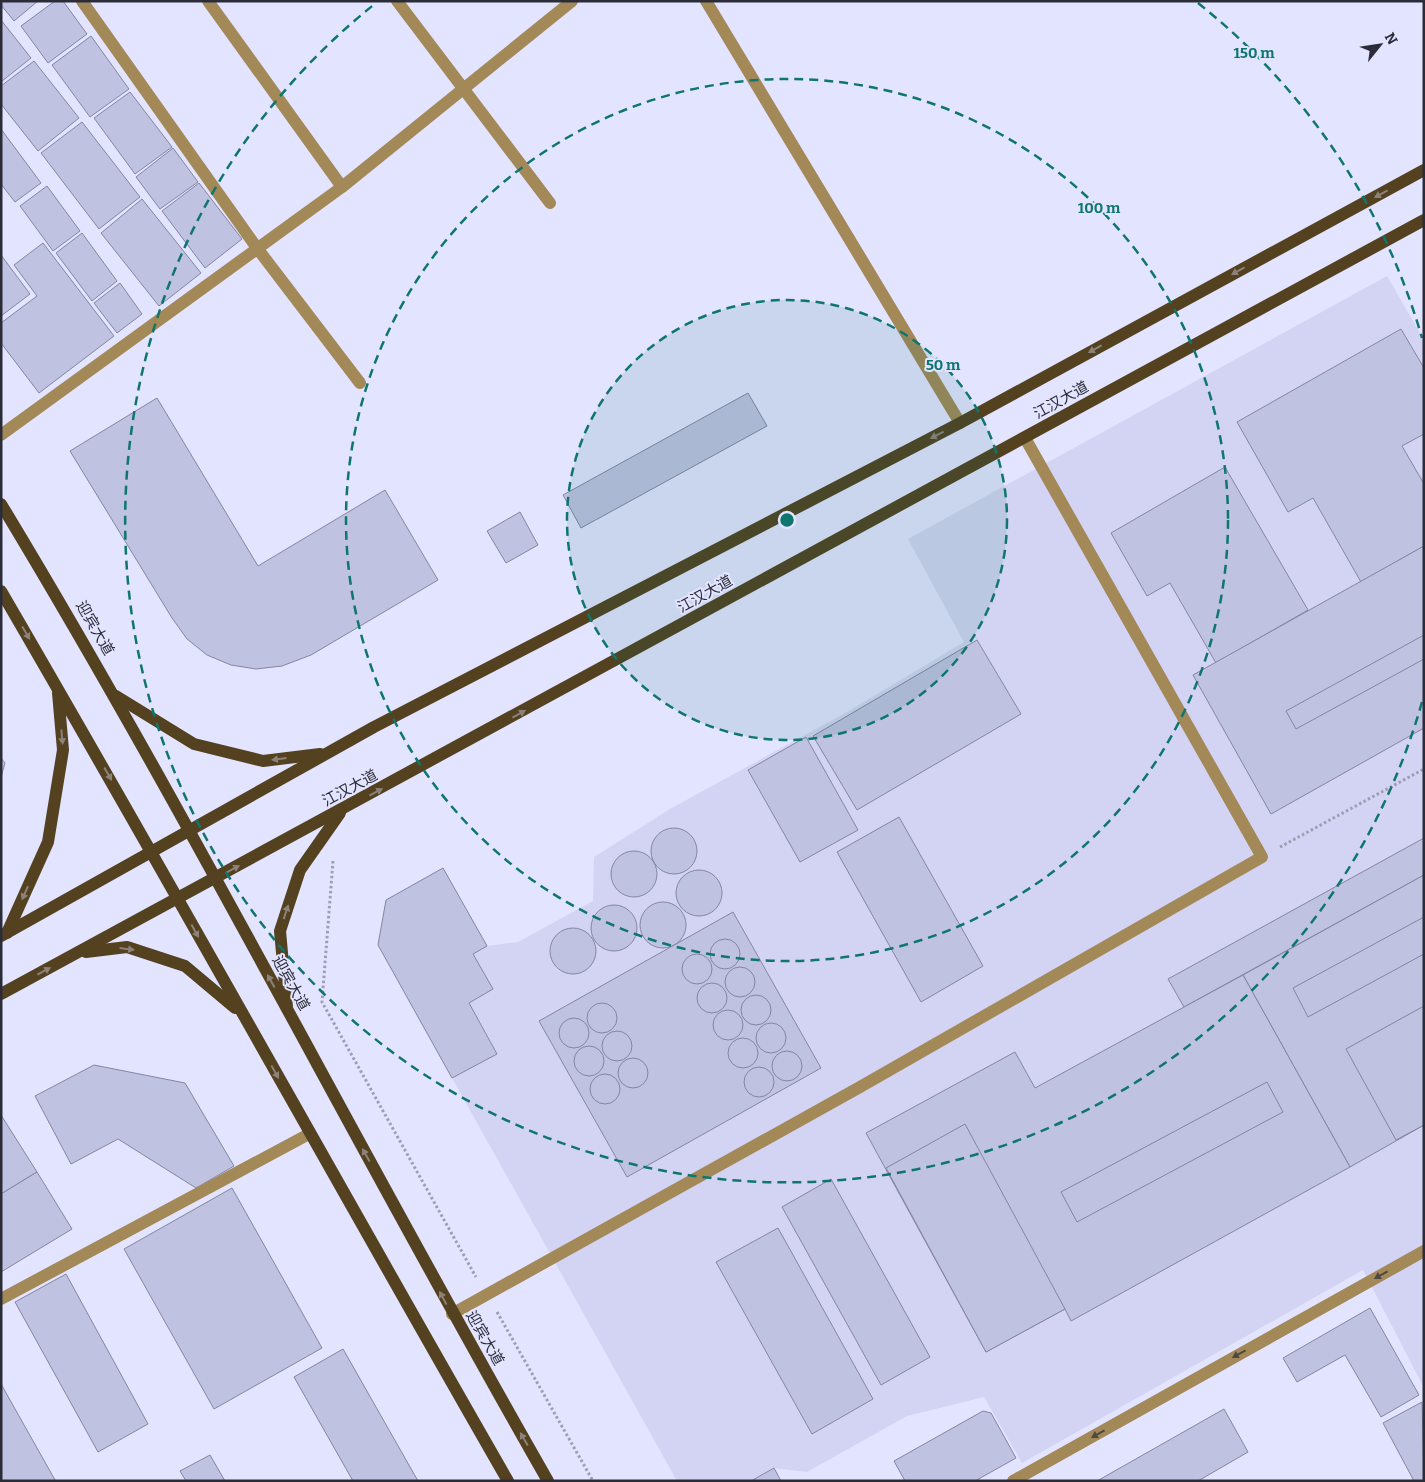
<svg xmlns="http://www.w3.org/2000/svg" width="1425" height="1482" font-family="Bitter,'Noto Sans SC',serif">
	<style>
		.built { fill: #d3d4f3 }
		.building { fill: #c0c2e2; stroke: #8585a3 }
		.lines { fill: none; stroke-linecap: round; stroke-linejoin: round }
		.path { stroke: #9d9eb4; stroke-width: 3; stroke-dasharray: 2.5 2.5; stroke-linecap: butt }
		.minor { stroke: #a38858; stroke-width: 12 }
		.major { stroke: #534120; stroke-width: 12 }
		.oneway { fill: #8d8279 }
		.oneway2 { fill: #4f4842 }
		.ring { fill: none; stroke: #0f766e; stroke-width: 2.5; stroke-dasharray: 9 6 }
		.labels { text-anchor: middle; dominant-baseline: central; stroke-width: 4; stroke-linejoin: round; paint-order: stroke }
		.street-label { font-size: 15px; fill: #2b2c38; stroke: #e3e4ff }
		.centre { fill: #0f766e; stroke: #e3e4ff; stroke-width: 2.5 }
		.ring-label { font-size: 15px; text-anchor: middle; font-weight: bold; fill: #0f766e; stroke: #e3e4ff; stroke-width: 4; stroke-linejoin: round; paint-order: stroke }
	</style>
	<rect width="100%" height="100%" fill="#e3e4ff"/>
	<polygon class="built" points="1387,276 1424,340 1424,1388 1363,1270 1022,1463 984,1397 907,1416 807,1472 774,1468 751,1481 677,1481 452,1078 497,1053 469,1003 473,954 487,946 518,942 593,901 594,857 670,809 847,712 964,642 908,539"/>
	<g class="building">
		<polygon points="1,1 38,1 14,21 1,5"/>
		<polygon points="55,1 63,1 87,34 48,63 21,26"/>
		<polygon points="1,20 31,58 1,82"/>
		<polygon points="91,36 129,89 90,117 52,65"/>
		<polygon points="34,61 79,118 38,151 1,104 1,86"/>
		<polygon points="130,92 172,147 135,174 94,118"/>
		<polygon points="82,122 140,197 99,229 41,153"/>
		<polygon points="1,129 41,183 15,202 1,184"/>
		<polygon points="173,148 198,182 160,209 136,177"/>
		<polygon points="199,183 242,239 205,268 162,211"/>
		<polygon points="47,186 80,231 53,251 20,206"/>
		<polygon points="142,199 201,273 159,306 101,233"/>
		<polygon points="82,233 117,281 92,301 56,253"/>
		<polygon points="43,243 114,336 39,393 1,343 1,323 37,296 14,265"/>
		<polygon points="1,255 30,294 1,316"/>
		<polygon points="120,283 142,314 117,333 94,303"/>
		<polygon points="1401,329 1424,368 1424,434 1402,446 1424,484 1424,546 1361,582 1313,498 1288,512 1237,422"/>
		<polygon points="748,393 767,426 581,528 563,495"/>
		<polygon points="157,398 258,566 385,490 438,580 311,655 282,666 256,669 231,665 207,655 187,639 172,618 70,451"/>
		<polygon points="1225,467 1308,610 1216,663 1170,583 1147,596 1111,533"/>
		<polygon points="520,512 538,545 506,563 487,531"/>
		<polygon points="1424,546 1424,728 1271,814 1193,675"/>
		<polygon points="1424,635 1424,659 1296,729 1286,711"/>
		<polygon points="977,640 1021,714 857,810 813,736"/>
		<polygon points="806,737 858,830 800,862 748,770"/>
		<polygon points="1,758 5,763 1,777"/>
		<polygon points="899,817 983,966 921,1002 837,852"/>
		<circle cx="674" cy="851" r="23"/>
		<polygon points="1424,838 1424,875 1184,1007 1168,979"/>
		<circle cx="634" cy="874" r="23"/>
		<polygon points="443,868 487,946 473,954 493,989 469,1003 497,1054 452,1078 378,945 386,900"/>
		<circle cx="699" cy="893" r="23"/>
		<polygon points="1424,875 1424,1125 1350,1167 1243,975"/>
		<circle cx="663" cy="925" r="23"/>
		<circle cx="614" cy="928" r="23"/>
		<polygon points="733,912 821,1068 627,1177 539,1021"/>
		<polygon points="1424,917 1424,954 1308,1017 1293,988"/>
		<circle cx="573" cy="951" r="23"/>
		<circle cx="725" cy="954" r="15"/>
		<circle cx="697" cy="969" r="15"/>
		<circle cx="740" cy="982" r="15"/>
		<polygon points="1243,975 1350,1167 1071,1321 1065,1309 986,1352 866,1133 1015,1052 1035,1088"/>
		<circle cx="712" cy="998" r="15"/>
		<circle cx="756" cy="1010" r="15"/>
		<circle cx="602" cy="1018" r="15"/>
		<polygon points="1424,1006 1424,1125 1396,1140 1346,1049"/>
		<circle cx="728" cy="1025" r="15"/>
		<circle cx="574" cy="1033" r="15"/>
		<circle cx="771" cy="1038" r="15"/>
		<circle cx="617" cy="1046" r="15"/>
		<circle cx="743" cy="1053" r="15"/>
		<circle cx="589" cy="1061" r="15"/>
		<circle cx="787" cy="1066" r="15"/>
		<circle cx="633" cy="1073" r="15"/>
		<polygon points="94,1065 185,1083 234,1166 196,1188 118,1139 71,1164 35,1096"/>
		<circle cx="759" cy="1082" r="15"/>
		<circle cx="605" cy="1089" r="15"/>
		<polygon points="1267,1082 1283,1112 1077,1222 1061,1192"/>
		<polygon points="1,1115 37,1172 1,1194"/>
		<polygon points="965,1124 1065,1309 986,1352 886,1168"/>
		<polygon points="37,1172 72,1229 1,1272 1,1194"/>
		<polygon points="831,1179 930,1357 881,1385 782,1207"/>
		<polygon points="232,1188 322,1348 214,1409 124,1249"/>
		<polygon points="778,1228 873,1399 812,1434 716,1262"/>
		<polygon points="66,1274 148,1424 98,1452 15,1302"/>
		<polygon points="1370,1308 1419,1395 1381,1417 1345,1355 1297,1382 1283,1358"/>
		<polygon points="343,1349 418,1481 353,1481 294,1377"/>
		<polygon points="1,1384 55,1480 53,1481 1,1481"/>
		<polygon points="1422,1402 1424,1481 1414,1481 1383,1423"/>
		<polygon points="1224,1409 1248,1452 1198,1481 1097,1481"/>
		<polygon points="983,1411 991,1413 1016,1458 975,1481 905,1481 894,1461"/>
		<polygon points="210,1455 225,1481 186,1481 180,1471"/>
		<polygon points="774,1468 781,1481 751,1481"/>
	</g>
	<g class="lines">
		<g class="path">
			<polyline points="1280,847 1424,769"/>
			<polyline points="333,861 322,1002 476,1277"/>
			<polyline points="497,1312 593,1481"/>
		</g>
		<g class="minor">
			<polyline points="82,1 257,248 360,383"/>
			<polyline points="208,1 342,187"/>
			<polyline points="397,1 550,203"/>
			<polyline points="706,1 960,423"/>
			<polyline points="1,435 342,187 572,1"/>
			<polyline points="1,1299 309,1134"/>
			<polyline points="452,1314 860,1087 1262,857 1025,438"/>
			<polyline points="1013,1481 1424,1251"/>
		</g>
		<g class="major">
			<path d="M1,504C194,823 362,1157 548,1481"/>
			<path d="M1,591C173,886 338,1185 508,1481"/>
			<polyline points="116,696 194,744 263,761 320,754"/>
			<polyline points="7,933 48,842 63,750 58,693"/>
			<polyline points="1,936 374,727 960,423 1424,170"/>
			<polyline points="86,952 127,947 185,966 235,1008"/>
			<polyline points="1,994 1424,220"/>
			<polyline points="287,1007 280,931 300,870 340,813"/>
		</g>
	</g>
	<defs><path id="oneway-solid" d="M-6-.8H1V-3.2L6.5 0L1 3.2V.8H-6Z" transform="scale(1.25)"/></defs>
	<g class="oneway">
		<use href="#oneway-solid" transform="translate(1381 194) rotate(151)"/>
		<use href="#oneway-solid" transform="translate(1238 271) rotate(151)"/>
		<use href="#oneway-solid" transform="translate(1095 349) rotate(151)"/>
		<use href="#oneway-solid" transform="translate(937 435) rotate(153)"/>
		<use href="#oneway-solid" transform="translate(26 633) rotate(60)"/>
		<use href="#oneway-solid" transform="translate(519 714) rotate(-29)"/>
		<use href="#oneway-solid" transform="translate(62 737) rotate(85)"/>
		<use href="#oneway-solid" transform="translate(279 759) rotate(173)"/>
		<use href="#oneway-solid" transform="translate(108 774) rotate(60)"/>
		<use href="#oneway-solid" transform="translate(376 792) rotate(-28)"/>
		<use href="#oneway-solid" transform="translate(233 869) rotate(-28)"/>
		<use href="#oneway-solid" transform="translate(25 893) rotate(114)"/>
		<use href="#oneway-solid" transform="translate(286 912) rotate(-72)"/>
		<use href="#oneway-solid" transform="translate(195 931) rotate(61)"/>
		<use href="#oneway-solid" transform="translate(127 949) rotate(7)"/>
		<use href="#oneway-solid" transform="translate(44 971) rotate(-28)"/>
		<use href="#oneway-solid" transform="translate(271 981) rotate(-119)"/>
		<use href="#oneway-solid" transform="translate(275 1072) rotate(61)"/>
		<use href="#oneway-solid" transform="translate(366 1155) rotate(-119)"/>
		<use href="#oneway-solid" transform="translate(443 1298) rotate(-118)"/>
		<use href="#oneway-solid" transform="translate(524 1439) rotate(-120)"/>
	</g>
	<g class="oneway2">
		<use href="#oneway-solid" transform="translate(1381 1275) rotate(151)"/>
		<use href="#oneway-solid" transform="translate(1239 1354) rotate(151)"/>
		<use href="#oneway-solid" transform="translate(1098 1434) rotate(151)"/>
	</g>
	<circle cx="787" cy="520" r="220" fill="#0f766e" fill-opacity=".12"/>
	<g class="ring">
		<circle cx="787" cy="520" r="220"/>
		<circle cx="787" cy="520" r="441"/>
		<path d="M1422 702A661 661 0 1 1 376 3M1198 3A661 661 0 0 1 1422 338"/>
	</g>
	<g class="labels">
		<g class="street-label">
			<text transform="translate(1061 400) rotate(-29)">江汉大道</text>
			<text transform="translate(705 594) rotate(-29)">江汉大道</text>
			<text transform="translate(95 628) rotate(60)">迎宾大道</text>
			<text transform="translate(350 788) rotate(-28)">江汉大道</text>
			<text transform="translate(291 983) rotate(61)">迎宾大道</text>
			<text transform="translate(485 1338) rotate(60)">迎宾大道</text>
		</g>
	</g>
	<circle cx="787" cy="520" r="8" class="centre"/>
	<g class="ring-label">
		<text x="1254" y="58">150 m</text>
		<text x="1099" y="213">100 m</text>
		<text x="943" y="370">50 m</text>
	</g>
	<rect width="1425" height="1482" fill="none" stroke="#2b2c38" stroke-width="5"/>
	<g transform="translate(1380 45) rotate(60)" stroke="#e3e4ff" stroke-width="4" paint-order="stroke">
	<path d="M0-4L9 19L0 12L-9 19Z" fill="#2b2c38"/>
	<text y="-8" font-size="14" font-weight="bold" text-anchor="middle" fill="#2b2c38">N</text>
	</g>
</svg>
